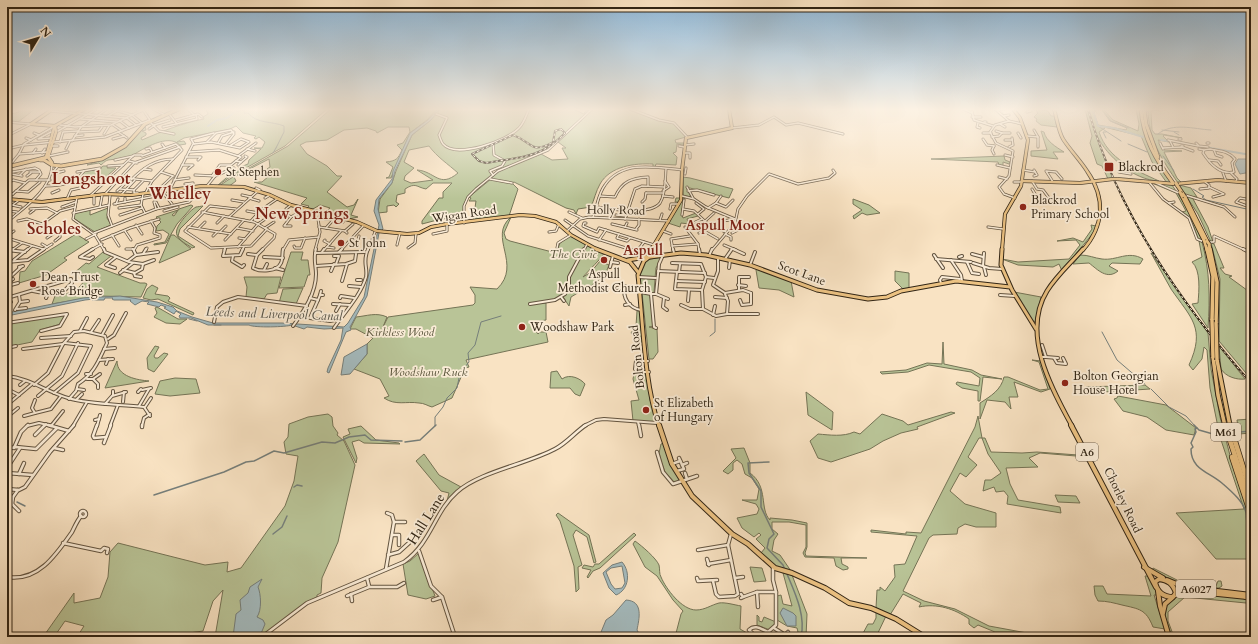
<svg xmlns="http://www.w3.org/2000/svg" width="1258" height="644" font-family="Cardo,serif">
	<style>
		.green { fill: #b9c497; stroke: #757456; fill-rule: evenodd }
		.water { fill: #a4bbbf; stroke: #767f7b; fill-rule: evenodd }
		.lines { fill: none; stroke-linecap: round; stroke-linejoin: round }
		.stream-far1 { stroke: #767f7b; stroke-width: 1 }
		.stream { stroke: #767f7b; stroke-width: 1.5 }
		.river { stroke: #a4bbbf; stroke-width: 2 }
		.minor-far2-casing { stroke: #635440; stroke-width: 3 }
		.minor-far1-casing { stroke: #635440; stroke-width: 4 }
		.minor-casing { stroke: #635440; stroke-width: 4.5 }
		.major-far2-casing { stroke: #312515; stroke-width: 4 }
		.major-far1-casing { stroke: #312515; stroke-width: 5 }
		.major-casing { stroke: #312515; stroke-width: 6 }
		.highway-far2-casing { stroke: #312515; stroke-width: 4.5 }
		.highway-far1-casing { stroke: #312515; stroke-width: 5.5 }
		.highway-casing { stroke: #312515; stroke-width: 6 }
		.minor-far2 { stroke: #fbedd8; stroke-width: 1.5 }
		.minor-far1 { stroke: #fbedd8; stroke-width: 2 }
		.minor { stroke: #fbedd8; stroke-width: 2.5 }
		.major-far2 { stroke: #ecc282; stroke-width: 2.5 }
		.major-far1 { stroke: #ecc282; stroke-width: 3 }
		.major { stroke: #ecc282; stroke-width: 4 }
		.highway-far2 { stroke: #ecc282; stroke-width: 3 }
		.highway-far1 { stroke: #ecc282; stroke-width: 3.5 }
		.highway { stroke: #ecc282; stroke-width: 4.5 }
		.rail-casing { stroke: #312515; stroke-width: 2 }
		.rail { stroke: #fbedd8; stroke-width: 1; stroke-dasharray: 2.5; stroke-linecap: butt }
		.major-bridge-casing { stroke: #312515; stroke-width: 4; stroke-linecap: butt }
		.highway-bridge-far1-casing { stroke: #312515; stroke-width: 4.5; stroke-linecap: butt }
		.highway-bridge-casing { stroke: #312515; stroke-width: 5.5; stroke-linecap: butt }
		.major-bridge { stroke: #ecc282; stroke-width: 2.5 }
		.highway-bridge-far1 { stroke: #ecc282; stroke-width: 3 }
		.highway-bridge { stroke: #ecc282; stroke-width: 3.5 }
		.poi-dot { fill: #8f2418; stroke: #fbedd8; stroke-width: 1.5 }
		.labels { text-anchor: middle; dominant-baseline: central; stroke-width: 3.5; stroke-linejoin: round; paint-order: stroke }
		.shield { fill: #fbedd8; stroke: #6e6150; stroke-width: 1 }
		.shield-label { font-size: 11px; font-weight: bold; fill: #312515 }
		.poi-label { font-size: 12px; fill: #312515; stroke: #fbedd8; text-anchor: start }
		.street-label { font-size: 12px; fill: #312515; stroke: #fbedd8 }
		.park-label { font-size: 12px; font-style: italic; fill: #5a553c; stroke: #fbedd8 }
		.water-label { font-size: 13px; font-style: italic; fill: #545248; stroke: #fbedd8 }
		.quarter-label { font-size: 14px; font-weight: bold; fill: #7a1f14; stroke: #fbedd8 }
		.near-street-label { font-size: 14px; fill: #312515; stroke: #fbedd8 }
		.district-label { font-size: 16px; font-weight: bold; fill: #7a1f14; stroke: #fbedd8 }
	</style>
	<rect width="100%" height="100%" fill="#f9e3c3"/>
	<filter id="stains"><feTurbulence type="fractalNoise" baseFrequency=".005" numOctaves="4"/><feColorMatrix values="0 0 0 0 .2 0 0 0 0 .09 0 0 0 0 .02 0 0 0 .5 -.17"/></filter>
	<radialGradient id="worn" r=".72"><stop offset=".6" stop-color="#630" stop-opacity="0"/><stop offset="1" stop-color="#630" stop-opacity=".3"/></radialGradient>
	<g class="green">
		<polygon points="18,109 35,109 18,122 7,120 7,115 19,112"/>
		<path d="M206,109H327L285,146L230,177L217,186L226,178L243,168H238L248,164L249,160L261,149L254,148H262L265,142L259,137L256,139L254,138L256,136L243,133L236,126L230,129L184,138L177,142L184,141L186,144L180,145C168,133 143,149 133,155C127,159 115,159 108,160C103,162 104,163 101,165L99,163L87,165L105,159L119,151L145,125L149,124L145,126L146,130L142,131L146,133V135L141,138L142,140C163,131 182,123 204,119L203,117L208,114Z"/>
		<path d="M331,109H437L427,120L410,133L391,178H386L389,177L393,167L386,162C396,161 398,159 402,150L397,145L403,143L410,132L409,127H388L377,133L376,131L367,128L344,130L327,140L306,142L300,145L307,154L327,166L337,176H342L327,192L347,207L354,205L358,199L351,215L358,217L349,219L324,213L330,208L320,205L311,210L307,208L309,206L301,204L307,198L254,182H262L269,176L267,169L270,167L269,159L234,177L236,181L228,187L219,186L228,180L288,146Z"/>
		<path d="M440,109H573L586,115L579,123L587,114L584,113L589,109H630L659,120L674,123L686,137L675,140L676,143H684V145L677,144L676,152L673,153L677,157L676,165L656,164L655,167H653V164C635,163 610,166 600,184C596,191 594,200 591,207L578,209L576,214L574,210L566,208L514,182L512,183L518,189L509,216L473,221L476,201H469L471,198L469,197L491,179L498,170L496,169L491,171L493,174C479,191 464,192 462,218L441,219L422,224V221L439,198H443V192L452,183H433L426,189C416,187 416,182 405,189V193L397,195L396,202L399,204L396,207L394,205L387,206V212L378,213L380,199L392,183L396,171L412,135L431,120ZM572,129L558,142L566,148H562L568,159L552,160L541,154L536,156L548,150ZM429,146C437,157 448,164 458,173C439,189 435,171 417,170L433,180L411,183L404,180L405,176L414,168L404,162L409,150Z"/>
		<polygon points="1035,109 1048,111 1051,116 1054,116 1057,127 1041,125 1036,121 1037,119 1034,117 1038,113"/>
		<polygon points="1085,109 1087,110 1105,160 1113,178 1108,179 1102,166 1097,164 1090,143 1092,136"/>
		<path d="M1089,109H1096L1094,113L1098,125L1126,130L1127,128L1110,121L1101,109H1103L1113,120L1138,131L1139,124L1136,109H1139L1148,145L1171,183H1167L1152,162L1141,136L1104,127L1105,128L1099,132C1108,159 1135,170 1159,181C1133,180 1107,156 1097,136C1093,128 1092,117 1089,109Z"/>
		<path d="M1148,109L1159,110L1151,111L1152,130L1155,134H1162L1182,138L1164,135L1163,136L1169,142L1158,140L1164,150L1182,151L1164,152L1177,178L1182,183H1178C1162,160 1148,138 1148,109Z"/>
		<path d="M1041,131L1044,132C1046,141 1056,147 1064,152H1053L1058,159L1031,156V151L1047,150Z"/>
		<polygon points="1004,156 1005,160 1010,162 1009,164 1003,162 1003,166 999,165 998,162 931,159"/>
		<polygon points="103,166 108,166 107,168 116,168 97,185 90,184 93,182 88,181 91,176 84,183 79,184 77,178 84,171 98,170"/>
		<polygon points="683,177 690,178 733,189 729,198 686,187 691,197 683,195"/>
		<polygon points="1152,183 1172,185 1186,206 1202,241 1198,238 1191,219 1182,212 1186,211 1176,193"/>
		<polygon points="1179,185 1191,188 1197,197 1192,197 1208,227 1213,242 1211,242 1198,214"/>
		<polygon points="676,198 685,198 682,215 683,218 696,213 698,216 687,219 689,224 681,223 680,227 668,223 680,202 675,202"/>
		<polygon points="853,199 869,205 880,213 867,215 862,213 854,219 853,216 862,210 853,204"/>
		<polygon points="191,205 193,206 177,224 166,243 154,245 154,244 165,242 169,234 163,230 156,231 157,226 161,222 156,217 178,210 172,215 174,216 179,209"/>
		<path d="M203,206L180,229L178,236L195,247L192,248C187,244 179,241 177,235C173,228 190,210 196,207C197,207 202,206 203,206Z"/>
		<polygon points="108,208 107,218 111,225 95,232 73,218 74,213 90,210 90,215"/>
		<path d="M511,217L504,233L506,239L510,241L556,253L560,243L571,235L604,253C603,257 587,272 583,277L591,272L600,261L609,265L607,270L609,272L583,292L581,291L571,297L569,306L563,297L566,294L555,300L540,303H546V320L534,322L535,330L538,334L540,332H546L548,342L466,360L469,367L465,368L452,398L432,407C428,406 424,403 419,403C406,401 396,406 384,398L389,396L380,379L354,369L367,354V344L373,338L356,329H350L356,317C367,316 376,312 387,317L383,327L388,317L473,305L475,303V295L470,287L497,289C523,264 487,237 511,217Z"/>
		<polygon points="1091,225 1096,226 1094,232 1062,271 1059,264 1053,267 1018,265 1002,259 1018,262 1069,259 1080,245 1076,240 1057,241 1073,238 1083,242 1092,229"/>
		<polygon points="76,234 89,242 64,258 67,260 46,275 19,283 20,272 25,271 32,261"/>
		<polygon points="171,235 174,235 191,249 159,263"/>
		<path d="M1199,241L1202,242C1210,272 1210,297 1208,328L1192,304L1198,303C1199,291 1201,270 1192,262L1202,257Z"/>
		<polygon points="1211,243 1214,244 1224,268 1220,268 1225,274 1232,276 1229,277 1251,293 1251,379 1219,341 1220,279"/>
		<path d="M103,252L111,256L97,267L140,283H145L147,284L141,297L98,296L52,304L55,296C63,297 69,291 75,292L86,279L85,274L74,273L86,263L89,264Z"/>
		<polygon points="291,252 303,252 301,260 308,260 310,275 308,275 304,287 279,288"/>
		<path d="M1151,253L1208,333L1211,369L1220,417L1232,463L1251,522V559H1216L1176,513L1244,509L1220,437L1210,388L1207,350L1204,347L1202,359L1193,370L1189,365C1206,328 1191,318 1171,289C1164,277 1158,265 1151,253Z"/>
		<path d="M1080,255C1089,255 1094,258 1102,259C1117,261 1128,250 1143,259L1140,264L1112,263L1109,266L1118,271C1107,280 1098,270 1089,263L1073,264Z"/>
		<polygon points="662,257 656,268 655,278 639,276 645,260"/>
		<polygon points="758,267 791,281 794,297 779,290 759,288 756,270"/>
		<polygon points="895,271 909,273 909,289 904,290 895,281"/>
		<polygon points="244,277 281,277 277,293 267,294 264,299 246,297 247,287"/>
		<polygon points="639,278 655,279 654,293 642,292"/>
		<polygon points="152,285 158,288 155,294 168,296 170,298 168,301 194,313 193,315 158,299 151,300 143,298 147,289"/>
		<polygon points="303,288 296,304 279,303 283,289"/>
		<polygon points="1014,292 1041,297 1035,322 1033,321"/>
		<polygon points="642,293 650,294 653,326 649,327 657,329 658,352 653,359 649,359"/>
		<polygon points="157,307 178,319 187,319 180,324 166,323 154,317 157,313 155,308"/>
		<polygon points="641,310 644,342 638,343 637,340 631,333 636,326 637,311"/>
		<polygon points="66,314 61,324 40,330 32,342 7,347 7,324"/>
		<polygon points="943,342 944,364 972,370 981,375 1002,379 983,377 980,401 978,401 978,391 962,388 956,384 957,382 979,386 980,378 971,372 929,365 908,372 882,374 880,372 906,370 927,363 942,364"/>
		<polygon points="155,346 159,347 154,356 155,358 158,358 164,353 168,354 154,372 148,369 147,358"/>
		<path d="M1219,346L1245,379C1237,380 1226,377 1221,369Z"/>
		<path d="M1032,360L1041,361L1050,389L1041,392L1014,382L1018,397H1009L1011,409L1005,402L987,400L980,419V403C991,396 1001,390 1004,377H1008L1040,390L1048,389L1039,362Z"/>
		<path d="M117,361C117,377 138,380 149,381L105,388Z"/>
		<path d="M557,371L562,379C570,373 581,379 585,384L580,396L575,394L570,388H550L551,372Z"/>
		<polygon points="647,373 650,400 657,422 633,421 631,401 639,400 633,379 634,374"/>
		<polygon points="175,378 196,379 200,393 170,396 155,394 160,381"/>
		<polygon points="1145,385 1150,389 1089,393 1086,387"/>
		<polygon points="806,392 833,412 832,430 808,415"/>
		<polygon points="1118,396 1166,405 1196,428 1194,435 1166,430 1147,417 1123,411 1114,399 1117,398"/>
		<path d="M951,412L955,413L917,427L918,429L901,433L883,441L870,449L831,462L818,458L810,441L818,434C830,435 843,437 854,432L860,434L882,414L903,421L908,425Z"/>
		<polygon points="328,414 332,417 333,426 338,433 337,435 344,441 355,465 338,542 322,578 321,593 317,595 317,597 304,604 260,637 215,637 223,590 213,601 203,631 161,637 77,637 84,626 65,621 54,637 43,637 74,593 74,603 100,598 108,577 110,552 118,543 205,565 228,562 227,572 241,568 285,506 294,481 298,456 286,454 284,442 288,437 289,424 308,417"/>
		<path d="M978,416L982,438H985L991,452L1022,453L1037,452L1078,455L1086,453L1088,457L1040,453L1029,458L1038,467L1006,468L1010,484L1018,500L1060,507L1061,513L1007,504L1008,496L1004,491L996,492L994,487L983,491L985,480H991L1001,473L988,454L982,438H979L968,457L977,465L966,477L960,473L950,491L965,504L996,513V527H976L965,524L958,528L957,534L933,535L929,538L903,591L924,601L955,609L989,626L1027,633L1037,637L1013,632H995L978,625L974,628L969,624V619C955,609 937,603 919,607L921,603L903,594L890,615L876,608L877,590H880V587L885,591L895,577L894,565L905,564L917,536L871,532V530L906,534V532L921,533L975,427Z"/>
		<polygon points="1251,419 1251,433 1239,434 1237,420"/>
		<polygon points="361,426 376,440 399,443 400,444 364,443 359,440 352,442 357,458 356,463 343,437 350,434 348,429"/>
		<polygon points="664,443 680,479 675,483 665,472 661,461 659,453 661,444"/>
		<path d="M744,448L750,463V473C769,487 759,509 770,520V518L792,520L807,523V547L805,553L806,556L867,558H841L842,564L848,567V569L843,570L836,566L834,558L805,557L803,553L806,547V525L789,522H772V529L778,534L774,540L772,551L780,555L791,571L776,567L761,553L765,548L756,539L761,535L759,533L754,537L742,528L737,518L757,514L759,509L756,504L742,500H757L759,489L752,478L745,474L742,464L737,460L733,463V470L728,474L723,471L736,458L731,449Z"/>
		<polygon points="424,454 439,475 461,487 447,501 449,493 441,491 416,461"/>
		<polygon points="1055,495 1076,496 1080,503 1058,502"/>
		<polygon points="558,513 589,535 596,562 594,563 587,537 576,530 573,535 582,565 578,567 579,589 576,592 574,566 560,521 556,515"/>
		<polygon points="634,533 636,535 600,568 593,571 588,578 587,577 591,570 582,568 584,565 593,567 595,564 599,564"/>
		<path d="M635,541C642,546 656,558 659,565C660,569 659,574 661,577C666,589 682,610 696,610C705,610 711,605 719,603C725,602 735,605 741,606L740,629L754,637H675L681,614L683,611L673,600L657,576L645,567L633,544Z"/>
		<polygon points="419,553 435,596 426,599 408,595 403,564 410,561"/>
		<polygon points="750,567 762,568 766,581 754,582"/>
		<polygon points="1153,568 1181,582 1216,586 1218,581 1221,581 1222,586 1219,588 1186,587 1152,570"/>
		<polygon points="783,573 792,575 807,614 806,637 797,637 799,636 797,628 787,626 777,620 777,596 781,595 783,604 792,606"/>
		<path d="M1145,576H1148L1157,592L1158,595H1154L1165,629L1153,627C1146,609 1139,609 1122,605C1114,603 1107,601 1098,601L1095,595L1094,586H1103L1107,594L1151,596Z"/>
		<polygon points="1188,592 1248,599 1251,600 1251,605 1246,603 1185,597 1168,612 1168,621 1174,637 1172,637 1165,616 1167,604 1183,593"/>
		<polygon points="876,612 886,616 876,637 861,637 868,624 873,624 876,618"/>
		<polygon points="757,615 759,617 759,621 762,622 764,617 776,622 776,625 770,630 757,625"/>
	</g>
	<g class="water">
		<path d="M438,109H440L431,120L412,135L395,171L392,183L379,199L378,209L383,229L379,233L367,296L350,327L351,330L346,332L329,373L327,372L328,368L341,340L343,328L324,329L307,327L304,329L292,325C287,327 254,328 249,325H208L191,318H180L179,316L181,314L176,311L174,314L164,308L166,307L161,305L159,307L147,304L149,302L142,301L135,305L130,301L131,300H114L112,299L113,298H105L104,300H92L94,299L85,300L7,316V313L83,298L120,296L157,302L173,307L177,311L192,317L213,323H282L344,327L348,323L364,297L379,225L374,211L376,200L392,179L393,171L410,133L428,120Z"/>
		<polygon points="1238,159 1251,159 1251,172 1240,174 1235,164"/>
		<polygon points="367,344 367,354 350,374 341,375 344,357"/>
		<path d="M622,562C631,572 629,590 616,595L609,588L603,573L612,565ZM622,566L625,583L622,588L615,589L611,584L606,572L611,568Z"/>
		<path d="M262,579L258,587C261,594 262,610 257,617L263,620L265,624L260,636L233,637L236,614L241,610L240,600L248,593L250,587Z"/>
		<path d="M626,600C644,601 639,619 637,630L641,637H599L606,620L613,615Z"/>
		<polygon points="783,608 793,613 796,616 796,626 787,626 780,613"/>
	</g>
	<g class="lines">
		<g class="stream-far1">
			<polyline points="1102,109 1111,121 1129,128"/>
			<path d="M234,112L244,110V113H248C257,124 272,121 284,126V132L276,148"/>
			<polyline points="447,112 448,110"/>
			<polyline points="1098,126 1121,141"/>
			<polyline points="1162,130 1179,132"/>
			<polyline points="1106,132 1103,132 1106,138"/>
			<polyline points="1174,132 1179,135"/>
			<path d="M1158,134C1173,122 1193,129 1211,130"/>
			<polyline points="1128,144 1147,152"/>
			<polyline points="273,153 276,148"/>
			<polyline points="1163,156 1174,171"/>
			<polyline points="1193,189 1204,196 1202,197 1206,200 1251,210"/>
			<polyline points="189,319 197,321"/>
			<polyline points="214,325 221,325"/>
			<polyline points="1102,332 1117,360 1145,384"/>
			<polyline points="710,336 715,332 715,319"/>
			<polyline points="1151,389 1169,407 1186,416 1195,426"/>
			<polyline points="435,426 435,417 443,407 447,398 457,388 460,373 469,362 468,353 475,345 481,322 501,316"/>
		</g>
		<g class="stream">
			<polyline points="1194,425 1199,430 1220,436"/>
			<path d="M1197,428L1195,429L1196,432L1191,443L1193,447L1191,449C1191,470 1210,472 1223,484C1231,491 1244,502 1246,513C1247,519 1245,521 1250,527"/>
			<polyline points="1240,432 1251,431"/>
			<polyline points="405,442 420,440 436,425"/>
			<polyline points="769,462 748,463 749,473 761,491 761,507 774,534 769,539 767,548 783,565 785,570"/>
			<polyline points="294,487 297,485 302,486"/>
			<polyline points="154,495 224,472 246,462 254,461 274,451 284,453 322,442 335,443 349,437 365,435 371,440 402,441"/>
			<polyline points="17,502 25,506"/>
			<polyline points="273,534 282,527 287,516"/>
			<path d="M787,574C795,593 806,616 801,637"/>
		</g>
		<g class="river">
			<polyline points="1095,109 1093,111 1098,126 1114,128 1143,137"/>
			<polyline points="208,126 217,120 227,118 238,109"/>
			<polyline points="1161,140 1182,143"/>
			<polyline points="1187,144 1251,155"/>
		</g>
		<g class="minor-far2-casing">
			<g id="minor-far2">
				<polyline points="111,109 132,115 142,123"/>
				<polyline points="135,109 141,111"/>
				<polyline points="153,109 165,115"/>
				<polyline points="188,109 194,115"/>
				<polyline points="630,109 659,120 674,123 687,137"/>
				<polyline points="963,109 972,113"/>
				<polyline points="995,109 1009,121 1022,124"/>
				<polyline points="997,110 1005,109"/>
				<polyline points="50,111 126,118"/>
				<polyline points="972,111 974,120 993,126"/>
				<polyline points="1027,112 1031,111 1030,109"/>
				<path d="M436,114L447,118L439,135C440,137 441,142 443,144C456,159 507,141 519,128C524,123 526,116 529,109"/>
				<polyline points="170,115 177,124"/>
				<polyline points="108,116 120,109"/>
				<polyline points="1004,116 1009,115"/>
				<polyline points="972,117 981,117"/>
				<polyline points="127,118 136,125"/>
				<polyline points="81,119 116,122"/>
				<polyline points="176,120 198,114 202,117"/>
				<polyline points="120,121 129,128"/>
				<polyline points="1009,121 995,125 990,132 996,143 1013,151 1009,176 999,187 1004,194 1015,198"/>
				<polyline points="7,122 30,124"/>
				<polyline points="150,122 159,131 174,134"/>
				<polyline points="984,122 986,122"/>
				<polyline points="978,123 977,127 980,128"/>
				<polyline points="1000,124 1005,127"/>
				<polyline points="60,125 75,127 111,125 145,109"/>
				<polyline points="113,125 122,131"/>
				<polyline points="154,125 170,120"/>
				<polyline points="163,127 197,119 196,115"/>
				<polyline points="732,128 759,125 774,117 786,125 798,123 843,134"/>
				<polyline points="149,129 155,125"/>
				<polyline points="1034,130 1038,137 1038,147"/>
				<polyline points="58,131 97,109"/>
				<polyline points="996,131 1002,133"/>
				<polyline points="51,132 38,139 51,138"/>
				<polyline points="78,132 99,131 102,127"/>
				<polyline points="118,132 127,138"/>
				<polyline points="34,133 39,135"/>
				<polyline points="983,133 991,133"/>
				<polyline points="1018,133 1021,138"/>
				<polyline points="104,134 109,126"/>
				<polyline points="7,136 31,124"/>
				<polyline points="75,136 83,135"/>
				<polyline points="1027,136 1038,137"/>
				<polyline points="992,137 999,136 1002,133 1010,133"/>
				<polyline points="26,138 31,140"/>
				<polyline points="113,139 124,136"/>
				<polyline points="983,139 987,145 994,146"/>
				<polyline points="1179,139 1181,139"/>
				<polyline points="1005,140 1012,140"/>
				<polyline points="1168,140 1198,146"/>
				<polyline points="72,141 81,127 107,109"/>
				<polyline points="1170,141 1173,147"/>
				<polyline points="60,142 63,132 78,131"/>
				<polyline points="207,142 216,133 231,130 234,134 226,144"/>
				<polyline points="218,143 222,136 234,132"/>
				<polyline points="493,143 494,155 505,161 502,166 490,171 493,175"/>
				<polyline points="1160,143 1163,149"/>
				<polyline points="1196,143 1199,146 1208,147"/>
				<polyline points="1207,143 1209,143"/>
				<polyline points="162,144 165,148"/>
				<polyline points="194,144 211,142 240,148 249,142 241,139 231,145"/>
				<polyline points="194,144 191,139 214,133"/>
				<polyline points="685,145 694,144"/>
				<polyline points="52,146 58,146"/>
				<polyline points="679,146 684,147"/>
				<polyline points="994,146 992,150 994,154"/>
				<polyline points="1181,146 1183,146"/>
				<polyline points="1009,147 1013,145 1012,138"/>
				<polyline points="1163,148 1182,147 1193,151"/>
				<polyline points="7,149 24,145 105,137 150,120 143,110"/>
				<polyline points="66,149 70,141"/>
				<polyline points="146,149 150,148 152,152"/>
				<polyline points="247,149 255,151"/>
				<polyline points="1199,149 1204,150"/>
				<path d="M1210,149C1219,151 1229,151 1235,159L1232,163L1234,172C1220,175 1210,164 1203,153L1204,150Z"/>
				<polyline points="1214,150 1216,155 1222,157"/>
				<polyline points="189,152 219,150 241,157 231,165 220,165 212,176"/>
				<polyline points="33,153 36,149"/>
				<polyline points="42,153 45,149"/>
				<polyline points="684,153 690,153 690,158"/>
				<polyline points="19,154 47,152"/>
				<polyline points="1005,155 1013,157"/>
				<polyline points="49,156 68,152"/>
				<polyline points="142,156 176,144 182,150 152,181 146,192"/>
				<polyline points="238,156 256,143"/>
				<polyline points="186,157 201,157 198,160"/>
				<polyline points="115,160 133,156"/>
				<polyline points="1209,160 1218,161 1221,165"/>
				<polyline points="129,161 137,163"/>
				<polyline points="236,161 241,162 238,165"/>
				<polyline points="241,162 247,157 245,156"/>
				<polyline points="182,165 193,165 188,169"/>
				<polyline points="997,165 1010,168"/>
				<polyline points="9,166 19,154 24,144 53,127"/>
				<polyline points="108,166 123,165"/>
				<polyline points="144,169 151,170"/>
				<polyline points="1023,170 1035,172"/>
				<polyline points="1034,170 1037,175 1034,176"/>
				<polyline points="30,172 40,172"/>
				<polyline points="53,172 59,165"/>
				<polyline points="77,172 100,168"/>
				<polyline points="161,172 173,176"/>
				<polyline points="1119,172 1131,174"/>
				<polyline points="7,173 35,168 39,170 41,174 36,180"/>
				<polyline points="1223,173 1226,181"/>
				<polyline points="1231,173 1237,179 1236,181"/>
				<polyline points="11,174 22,176"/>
				<polyline points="52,174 64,171"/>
				<polyline points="685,174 686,168"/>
				<polyline points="20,175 26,169"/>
				<polyline points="195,175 215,176 234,168"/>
				<polyline points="27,176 31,173"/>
				<polyline points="1251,176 1249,179 1251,182"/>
				<polyline points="119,177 152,181"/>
				<polyline points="999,177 1007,179"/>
				<polyline points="490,179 512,183"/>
				<path d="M131,180C143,168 155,159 173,159"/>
				<polyline points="174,180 189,178"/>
				<polyline points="71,181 75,183"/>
				<polyline points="1032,181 1037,189 1043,190 1052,202"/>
				<polyline points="1014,182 1022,182"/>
				<polyline points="1053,182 1046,171 1056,172 1062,179"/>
				<polyline points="1149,182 1163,199 1189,218 1197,239 1204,242"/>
				<polyline points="1156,183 1181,194"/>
				<polyline points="7,184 13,180 25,183"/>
				<polyline points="185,184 193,183"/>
				<path d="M45,186C60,186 75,184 84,171"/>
				<polyline points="207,186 215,176"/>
				<polyline points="1249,186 1251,188"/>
				<polyline points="687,187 693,198"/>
				<polyline points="1209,187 1224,194 1213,197"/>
				<polyline points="256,188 260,190"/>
				<polyline points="120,189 134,190"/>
				<polyline points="170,189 193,144"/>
				<polyline points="1032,189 1040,202 1055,202"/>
				<polyline points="1200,189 1209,188 1209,185 1205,182"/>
				<polyline points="158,190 173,176"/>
				<polyline points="16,191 28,192 40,182"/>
				<polyline points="117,191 130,179"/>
				<polyline points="165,191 164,194 172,204"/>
				<polyline points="663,191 669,187 665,181"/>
				<polyline points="688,191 697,190 714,195"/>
				<polyline points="191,192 202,191"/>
				<polyline points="52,193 59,190"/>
				<polyline points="138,193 134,193 134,190 143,181"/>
				<polyline points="646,193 663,193"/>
				<polyline points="7,194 13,194"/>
				<polyline points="105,194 134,163 180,147"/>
				<polyline points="143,194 141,205 145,213"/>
				<polyline points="91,195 134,155 142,155"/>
				<polyline points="94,195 94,204"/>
				<polyline points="121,195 135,180"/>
				<polyline points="242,195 251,197"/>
				<polyline points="1185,195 1224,207 1235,217"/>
				<polyline points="110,196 108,215 112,226"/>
				<path d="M600,196L615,197C622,181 632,178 648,177V186"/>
				<polyline points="663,196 673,197"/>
				<polyline points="682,196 694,199 706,207 735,219"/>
				<polyline points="77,197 73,219 95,235 104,250"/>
				<polyline points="125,198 125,202"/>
				<polyline points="249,198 259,201"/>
				<polyline points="265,198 270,195"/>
				<polyline points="7,199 29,180 50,180"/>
				<polyline points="67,199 71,190 89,186"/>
				<polyline points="168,199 191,195"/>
				<polyline points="232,200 244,202"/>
				<polyline points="642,202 645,199 646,193"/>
				<polyline points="696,203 704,209 698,214"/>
				<polyline points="716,203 726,207 733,200"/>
				<polyline points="1169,203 1174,202"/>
				<polyline points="114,204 156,196"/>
				<polyline points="116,204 118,199"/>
				<polyline points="12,205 21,207"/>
				<polyline points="62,207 76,202"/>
				<polyline points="100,207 102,196"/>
				<path d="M597,207C612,209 650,216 660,203C666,194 665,179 666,169"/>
				<polyline points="1250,207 1236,202 1240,198 1251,200"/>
				<polyline points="119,208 141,205"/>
				<polyline points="708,208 716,203 721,196"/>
				<polyline points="7,209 18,201"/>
				<polyline points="30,209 47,208 57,213"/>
				<polyline points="156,209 154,202 156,202 159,208"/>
				<polyline points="236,209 210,206 185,231 211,248 251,246 267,229"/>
				<polyline points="286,209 291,205"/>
				<polyline points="670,209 671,204 678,204"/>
				<polyline points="683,209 694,211 709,225 726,232"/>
				<polyline points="7,211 17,212"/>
				<polyline points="164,211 178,207"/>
				<polyline points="247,211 258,213"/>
				<polyline points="202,212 254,222 275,234 274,238 262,250"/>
				<polyline points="283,212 291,217 305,209"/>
				<polyline points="569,212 582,218"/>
				<polyline points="30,213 34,210"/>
				<polyline points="73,213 109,205"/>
				<polyline points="120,215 142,208"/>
				<polyline points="616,215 626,216"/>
				<polyline points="682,215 684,200"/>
				<polyline points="295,216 300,218"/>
				<polyline points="307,216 318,219"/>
				<polyline points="229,217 258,191"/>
				<polyline points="291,217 284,226 291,226"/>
				<path d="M593,217C597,207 598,194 605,185C622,160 656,167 682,170"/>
				<polyline points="325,219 338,219 343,222"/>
				<polyline points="625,219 635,189 642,186 664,187"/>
				<polyline points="565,220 588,236 632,250"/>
				<polyline points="660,220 662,214"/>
				<polyline points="18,221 27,219 42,224"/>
				<polyline points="251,221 261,210 277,199"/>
				<path d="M7,222C24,208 52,189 52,165"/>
				<polyline points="704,222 714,213"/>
				<polyline points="217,223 224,216"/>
				<polyline points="464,223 464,206 468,197 476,189 498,171 548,150 592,109"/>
				<polyline points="586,223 584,223 583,226 597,232 599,228 654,245"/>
				<polyline points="258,224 271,215"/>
				<polyline points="612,224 637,230"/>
				<polyline points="691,224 702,219"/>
				<polyline points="136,225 142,234"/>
				<polyline points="188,227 231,234"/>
				<polyline points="319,227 345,231 347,233"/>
				<polyline points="625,227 627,223"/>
				<polyline points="685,227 698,244 699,250"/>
				<polyline points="714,227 721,221 730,220"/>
				<polyline points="988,227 1003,229"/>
				<polyline points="199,228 205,222"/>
				<polyline points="237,228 253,231"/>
				<polyline points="265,228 274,222"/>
				<polyline points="326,228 334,219"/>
				<polyline points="636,229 639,225 639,219"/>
				<polyline points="125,231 131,240"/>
				<polyline points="345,231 353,224"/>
				<polyline points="567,231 580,219 589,217 669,221"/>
				<polyline points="663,231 671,234"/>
				<polyline points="704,231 718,239"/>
				<polyline points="220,232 226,226"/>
				<polyline points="549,232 556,231 559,224"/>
				<polyline points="94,233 156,209 189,202 192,199 190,191 192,187"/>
				<polyline points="699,233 709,225"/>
				<polyline points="732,233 738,230 733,226"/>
				<polyline points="433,234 447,231 447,224"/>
				<polyline points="619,234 617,238 627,241 630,238"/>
				<polyline points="725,234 731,237 731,240"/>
				<polyline points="112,235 119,246"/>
				<polyline points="7,236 14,231"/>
				<polyline points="213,236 217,232"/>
				<polyline points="7,238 43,249"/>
				<polyline points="47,238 56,232"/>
				<polyline points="239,238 245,239"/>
				<polyline points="86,239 96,234"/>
				<polyline points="101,240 130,228 159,219"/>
				<polyline points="225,240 244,220"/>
				<polyline points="325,240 324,241 330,244"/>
				<polyline points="358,240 359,236"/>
				<polyline points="599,240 606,230"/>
				<polyline points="55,241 60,237 60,234 42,226 42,224 60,211 75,207"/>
				<polyline points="1208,242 1214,242 1214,236 1245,250"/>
				<polyline points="42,244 47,247 42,250"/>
				<polyline points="397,245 400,233"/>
				<polyline points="724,245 736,250"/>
				<polyline points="294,246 295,248 301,248 305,238"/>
				<polyline points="672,246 698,244"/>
				<polyline points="47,247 52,244"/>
				<polyline points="238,247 258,224"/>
				<polyline points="327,247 334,248"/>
				<polyline points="408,248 415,243 416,234"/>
				<polyline points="557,248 558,243 571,235"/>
				<polyline points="126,249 133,249"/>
				<polyline points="7,250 9,250"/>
				<polyline points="12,250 22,243"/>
				<polyline points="27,250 32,246"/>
				<polyline points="91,250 102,244"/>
				<polyline points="134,250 137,245 160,238 160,235 154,233 155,228 151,221"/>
				<polyline points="146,250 147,248"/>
				<polyline points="224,250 225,248"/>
				<polyline points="242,250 244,247"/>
				<polyline points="283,250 289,240 319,237"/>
				<polyline points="315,250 320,232 318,219 322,213"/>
				<polyline points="324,250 341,231"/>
				<polyline points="341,250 364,225"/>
				<polyline points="368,250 375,232"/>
				<polyline points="584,250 587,244"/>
				<polyline points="638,250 644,242"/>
				<polyline points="673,250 671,239 690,236"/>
				<polyline points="712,250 735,223 738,209 747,196 769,174 798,184 829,178 835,173 833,170"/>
				<polyline points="731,250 732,249"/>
			</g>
		</g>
		<g class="minor-far1-casing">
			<g id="minor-far1">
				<polyline points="104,249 105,252 129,262 143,264"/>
				<polyline points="133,249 136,255"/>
				<polyline points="225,249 223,256 240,255 243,249"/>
				<path d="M263,249L257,255L253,268C260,272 277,272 281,263C283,259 282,253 283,249"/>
				<polyline points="629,249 637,252 639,249"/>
				<polyline points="673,249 674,253"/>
				<polyline points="699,249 700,254"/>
				<polyline points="733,249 744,254"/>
				<polyline points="1243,249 1251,253"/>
				<polyline points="7,250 25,252"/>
				<polyline points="322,252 324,249"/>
				<polyline points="339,252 342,249"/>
				<polyline points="315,253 365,252"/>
				<polyline points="7,254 13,249"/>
				<polyline points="143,254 146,249"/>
				<polyline points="248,254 257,255"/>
				<polyline points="972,254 983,257"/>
				<polyline points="934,255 943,268"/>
				<polyline points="233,256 232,261 242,267 244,265"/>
				<polyline points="334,256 339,256 336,264"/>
				<polyline points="709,256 712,249"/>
				<polyline points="93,257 90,259 80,257 93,249"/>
				<polyline points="264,257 283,258"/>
				<polyline points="959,257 962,256"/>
				<polyline points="718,258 718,271 713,285 725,293"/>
				<polyline points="725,259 732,249"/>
				<polyline points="936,259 971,262"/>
				<polyline points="14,260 28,249"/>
				<polyline points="951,260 961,275 962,281"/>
				<polyline points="128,261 136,255 158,252"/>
				<polyline points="7,262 28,260 44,249"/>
				<polyline points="611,262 618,263"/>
				<polyline points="967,262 972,273 979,274"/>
				<polyline points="672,263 701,264 706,277 702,290 703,309"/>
				<polyline points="973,263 989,268 1002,269"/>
				<polyline points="143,264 154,260"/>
				<polyline points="750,265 755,252"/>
				<polyline points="316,266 346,264 355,261 356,254"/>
				<polyline points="983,266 984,253"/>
				<polyline points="19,267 23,266"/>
				<polyline points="610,267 613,256"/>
				<polyline points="984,267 986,275"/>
				<polyline points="115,268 106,265 116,257"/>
				<polyline points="275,268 283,270"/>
				<polyline points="729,268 730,260"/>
				<polyline points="123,270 135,273 142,269 143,264"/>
				<polyline points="264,270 267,264"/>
				<polyline points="331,271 334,264"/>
				<polyline points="658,271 705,273"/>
				<polyline points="7,272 10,271"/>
				<polyline points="677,272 675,289 702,290"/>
				<polyline points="679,272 680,264"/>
				<polyline points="120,273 133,263"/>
				<polyline points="134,273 135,276 141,277"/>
				<polyline points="638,277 656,278"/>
				<polyline points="706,277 714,278"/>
				<polyline points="7,280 21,267"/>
				<polyline points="357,280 361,280"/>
				<polyline points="10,281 13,279"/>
				<polyline points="342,281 347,264"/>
				<polyline points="676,281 705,282"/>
				<polyline points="941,283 940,280 942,277 960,279"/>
				<polyline points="738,285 746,286"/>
				<polyline points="7,286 18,283"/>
				<polyline points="349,286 361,287"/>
				<path d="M625,286C622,298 629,308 641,310"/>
				<polyline points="617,288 624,287"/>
				<polyline points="739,290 739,277 749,277"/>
				<polyline points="33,291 48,294 46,298"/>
				<polyline points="641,292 651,294"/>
				<polyline points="725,293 743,290 751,293"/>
				<polyline points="656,294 668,299"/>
				<polyline points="725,294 728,301 727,314"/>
				<polyline points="320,295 321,291"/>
				<polyline points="1000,295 1015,296"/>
				<polyline points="561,297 564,301"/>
				<polyline points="715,297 727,298"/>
				<polyline points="7,298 71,279 72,283 65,290"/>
				<polyline points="310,298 318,300 310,318 330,321 340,319"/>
				<polyline points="340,298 341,296 354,298"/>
				<polyline points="664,298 663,307 667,310"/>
				<polyline points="318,300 320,295 323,295"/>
				<polyline points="740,300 742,305 751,304 751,293"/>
				<polyline points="688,301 689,290"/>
				<polyline points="20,302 28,301"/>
				<polyline points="9,303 11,302"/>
				<polyline points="333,304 350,305"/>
				<polyline points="530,304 555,300 565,294 569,285 569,277 584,249"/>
				<polyline points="625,305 630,304"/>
				<polyline points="681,305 690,309 703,309"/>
				<polyline points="17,309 26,308"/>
				<polyline points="703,309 716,316 727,314 758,314"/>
				<polyline points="15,310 20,302 19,295"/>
				<polyline points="336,311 340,304"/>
				<polyline points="713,315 715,306"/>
				<polyline points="214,322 217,307 223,302 238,297 307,306"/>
				<polyline points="7,323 67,314 60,326 41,331"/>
				<path d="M293,326C304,311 316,293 316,274C316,266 313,258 316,249"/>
				<path d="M334,328C344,313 361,295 366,277C368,267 362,263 368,249"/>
				<polyline points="656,328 654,327 651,294 656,294 659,264 663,255"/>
				<polyline points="80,331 87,318"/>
				<polyline points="91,332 99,320"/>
				<polyline points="102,335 113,315"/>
				<polyline points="41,338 71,336"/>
				<polyline points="108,339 114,335 126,313"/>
				<polyline points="7,348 16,346"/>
				<polyline points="23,349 63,344"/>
				<polyline points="104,349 115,348"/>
				<polyline points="1041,357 1046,357 1042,345"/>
				<polyline points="1046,357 1058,358"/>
				<polyline points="1054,358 1057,363 1066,364 1063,358"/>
				<polyline points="99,360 113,359"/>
				<polyline points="648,361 636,361 635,369 638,372 649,372"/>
				<polyline points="106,364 108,359"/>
				<polyline points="86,374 91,374"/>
				<path d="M7,376C29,378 47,392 68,398C92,405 119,404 144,407L150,416"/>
				<polyline points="87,379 93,379 98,384 98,388"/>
				<polyline points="93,379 100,374"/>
				<polyline points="20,385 25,381"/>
				<path d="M34,385L48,373L63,344L74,332L84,331L105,336L107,343C99,360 94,374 78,384L76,391L69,399"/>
				<polyline points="7,389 19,395"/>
				<polyline points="77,389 84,390"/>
				<polyline points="142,390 151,388"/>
				<polyline points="113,391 113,395"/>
				<polyline points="138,392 141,389"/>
				<polyline points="54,393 78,373 91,346 65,343"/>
				<polyline points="38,396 62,376 78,343"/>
				<polyline points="35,400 32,408 35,413 51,409 61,396"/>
				<polyline points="76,400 82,394"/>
				<polyline points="123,402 124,392"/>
				<polyline points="105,404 112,396 126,392"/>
				<polyline points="7,405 32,384"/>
				<polyline points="139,406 149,389"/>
				<polyline points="145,407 151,398"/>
				<polyline points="24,416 35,413"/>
				<polyline points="7,417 18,408"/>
				<polyline points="95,420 99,419 100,415"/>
				<polyline points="638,422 639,426"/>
				<polyline points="27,426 39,423 52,426"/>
				<polyline points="44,426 46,424"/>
				<polyline points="51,426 63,411"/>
				<polyline points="73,426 87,402"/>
				<polyline points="97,426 99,419"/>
				<polyline points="110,426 118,405"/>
				<polyline points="142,426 144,418 150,414"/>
				<polyline points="584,426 596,420 604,419 657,423"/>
			</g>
		</g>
		<g class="minor-casing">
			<g id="minor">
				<polyline points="48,425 69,431"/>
				<polyline points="97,425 93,436 94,438 106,437"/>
				<polyline points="639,425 641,436"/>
				<polyline points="51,426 52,425"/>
				<polyline points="142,427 142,425"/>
				<polyline points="35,435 45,425"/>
				<polyline points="104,443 111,425"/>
				<polyline points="14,448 21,432 28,425"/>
				<polyline points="54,448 63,450"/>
				<polyline points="7,449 16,447 36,449 57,428"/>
				<polyline points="657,452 663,472 673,484 697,476"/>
				<polyline points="672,464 680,461"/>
				<polyline points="682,465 687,463"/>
				<polyline points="7,468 20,448"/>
				<polyline points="677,471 684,469 679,458"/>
				<polyline points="7,473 33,475"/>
				<polyline points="685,473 687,479"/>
				<polyline points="19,474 24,463"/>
				<polyline points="7,489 19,490 25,487 50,452 74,425"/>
				<polyline points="18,490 13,497 12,504 19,511"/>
				<polyline points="7,497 13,497"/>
				<polyline points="8,506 12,504"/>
				<circle cx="83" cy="514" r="3"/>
				<polyline points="394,522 405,522"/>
				<polyline points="392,535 399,535 399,545"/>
				<polyline points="63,543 101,551 104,548 108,549 107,553"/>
				<polyline points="698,550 728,545"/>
				<polyline points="419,551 431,586 442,597 455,637"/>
				<polyline points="388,555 399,552 410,542"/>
				<polyline points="707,559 709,565"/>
				<polyline points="708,564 731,560"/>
				<polyline points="386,569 394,522 392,515 387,513"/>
				<path d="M7,577C38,582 56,555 72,532C75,526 77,521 81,516"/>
				<polyline points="367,578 369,586"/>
				<polyline points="697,578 698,581 717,580"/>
				<polyline points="735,578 743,577"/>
				<polyline points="713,581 716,594 719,597 735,596 738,594 728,545 731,534"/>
				<polyline points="757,592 758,607"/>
				<polyline points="351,594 352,601"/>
				<polyline points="741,594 743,597 741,598"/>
				<polyline points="347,596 369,587 397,587 404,583"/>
				<polyline points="743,597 757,592 776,592"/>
				<polyline points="433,600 442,597"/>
				<polyline points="774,628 785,635 788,632"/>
				<path d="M262,637L307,603L404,562C432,542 434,512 457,492C479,472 527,464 555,449C567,443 575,432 586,425"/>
				<path d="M756,637L749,630C755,624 761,629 768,632L776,625V592L773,580V567"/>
			</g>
		</g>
		<g class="major-far2-casing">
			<g id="major-far2">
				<path d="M1054,109C1057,119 1058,130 1063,139C1070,150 1080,160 1087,171C1106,198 1104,226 1083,250"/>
				<polyline points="31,124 53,109"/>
				<polyline points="31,124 55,126"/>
				<polyline points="53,127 85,109"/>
				<polyline points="46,157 54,128"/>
				<polyline points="48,157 56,132 55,126"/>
				<polyline points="7,171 9,166"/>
				<polyline points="1117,179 1175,184 1218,180 1251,183"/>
				<polyline points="1022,181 1080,183 1113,179"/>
				<polyline points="7,199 42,202 105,194 131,195 202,186 244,187 270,195 291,205 357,222 377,231 407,234 419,233 431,227 447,224 520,215 535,216 556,222 571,235 598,250"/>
				<polyline points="651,250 681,200 682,170 686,138 732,128 729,109"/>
				<polyline points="1002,250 1005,214 1021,186 1028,140 1020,118 1013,109"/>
			</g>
		</g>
		<g class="major-far1-casing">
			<g id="major-far1">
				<polyline points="596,249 630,262 638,272"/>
				<polyline points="1002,249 1001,265 1012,290 1036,329"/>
				<polyline points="648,255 651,249"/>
				<path d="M649,257L644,261L638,275C643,321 644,383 659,426"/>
				<polyline points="650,257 681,253 706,255 750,265 817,290 868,299 887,297 901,291 956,281 1010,287"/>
				<polyline points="628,260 646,257"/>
				<path d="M1072,426C1051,388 1021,333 1047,291C1057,275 1071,263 1083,249"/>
			</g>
		</g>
		<g class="major-casing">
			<g id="major">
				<polyline points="659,425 672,464 692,496 732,534 748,544 775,568 792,573 825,588 849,603 871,608 896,619 925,637"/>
				<polyline points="1071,425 1156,587"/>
				<polyline points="1144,567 1163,578"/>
				<path d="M1159,579C1168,580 1173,584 1176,593L1173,597C1163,597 1157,592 1155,582Z"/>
				<polyline points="1167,580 1184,587 1251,595"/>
				<polyline points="1158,591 1160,606 1169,637"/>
				<polyline points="1175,595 1189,591 1247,597"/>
				<polyline points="1163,613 1165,604 1172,598"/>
			</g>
		</g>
		<g class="highway-far2-casing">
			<g id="highway-far2">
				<path d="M1141,109C1143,138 1156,160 1173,183"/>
				<polyline points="1144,109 1146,124 1158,157"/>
				<polyline points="40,160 44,160 52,165 61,166 102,159 125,146 145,124 179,109"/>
				<polyline points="7,167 48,157 52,163"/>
				<polyline points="1177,185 1183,194"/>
				<polyline points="1182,196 1204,240"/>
				<polyline points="1185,197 1207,241"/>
				<polyline points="1205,243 1207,250"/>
				<polyline points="1209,244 1210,250"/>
			</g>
		</g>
		<g class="highway-far1-casing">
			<g id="highway-far1">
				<polyline points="1207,249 1213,276 1212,320"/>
				<polyline points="1210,249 1217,282 1216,323"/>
				<polyline points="1213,357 1218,395 1225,426"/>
				<polyline points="1217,360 1230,426"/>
			</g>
		</g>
		<g class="highway-casing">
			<g id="highway">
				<polyline points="1225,425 1251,505"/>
				<polyline points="1230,425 1251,493"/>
				<polyline points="1232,457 1251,515"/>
				<polyline points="1246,597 1251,599"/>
			</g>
		</g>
		<use href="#minor-far2" class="minor-far2"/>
		<use href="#minor-far1" class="minor-far1"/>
		<use href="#minor" class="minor"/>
		<use href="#major-far2" class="major-far2"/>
		<use href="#major-far1" class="major-far1"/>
		<use href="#major" class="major"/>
		<use href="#highway-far2" class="highway-far2"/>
		<use href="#highway-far1" class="highway-far1"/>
		<use href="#highway" class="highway"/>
		<g class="rail-casing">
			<g id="rail">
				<path d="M1088,109C1117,211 1181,304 1251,383"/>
				<path d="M561,129L565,133C540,159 519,157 486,163L479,161L472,154L513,135C533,142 530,155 553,142L555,131Z"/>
			</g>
		</g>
		<use href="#rail" class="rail"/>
		<g class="major-bridge-casing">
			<polyline id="major-bridge" points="1113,179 1117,179"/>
		</g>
		<g class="highway-bridge-far1-casing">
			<g id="highway-bridge-far1">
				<polyline points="1176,183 1177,185"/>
				<polyline points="1180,192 1182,196"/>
				<polyline points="1183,194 1185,197"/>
				<polyline points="1204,240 1205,243"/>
				<polyline points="1207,241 1209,244"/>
			</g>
		</g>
		<g class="highway-bridge-casing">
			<g id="highway-bridge">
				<polyline points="1212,320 1213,357"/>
				<polyline points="1216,323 1217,360"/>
			</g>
		</g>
		<use href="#major-bridge" class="major-bridge"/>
		<use href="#highway-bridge-far1" class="highway-bridge-far1"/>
		<use href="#highway-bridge" class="highway-bridge"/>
	</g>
	<linearGradient id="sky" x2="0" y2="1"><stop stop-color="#8db7d8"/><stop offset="0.55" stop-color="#fcf2e4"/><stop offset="1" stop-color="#fcf2e4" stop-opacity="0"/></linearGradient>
	<rect width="1258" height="199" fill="url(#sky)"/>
	<g class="poi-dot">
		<rect x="1104" y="162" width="10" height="10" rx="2"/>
		<circle cx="218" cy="172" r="4"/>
		<circle cx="1023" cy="207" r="4"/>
		<circle cx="341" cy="243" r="4"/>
		<circle cx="604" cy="260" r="4"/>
		<circle cx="33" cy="284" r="4"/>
		<circle cx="522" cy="327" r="4"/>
		<circle cx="1065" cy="383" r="4"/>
		<circle cx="646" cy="410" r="4"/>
	</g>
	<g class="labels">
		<g class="shield">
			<rect x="1211" y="423" width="30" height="18" rx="3"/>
			<rect x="1076" y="443" width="22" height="18" rx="3"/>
			<rect x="1176" y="580" width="40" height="18" rx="3"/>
		</g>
		<g class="shield-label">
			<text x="1226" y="432">M61</text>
			<text x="1087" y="452">A6</text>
			<text x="1196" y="589">A6027</text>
		</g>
		<g class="poi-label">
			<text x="1118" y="167">Blackrod</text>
			<text x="226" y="172">St Stephen</text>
			<text x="1031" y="200">Blackrod<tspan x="1031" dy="14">Primary School</tspan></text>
			<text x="349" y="243">St John</text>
			<text x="604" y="274" text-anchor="middle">Aspull<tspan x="604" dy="14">Methodist Church</tspan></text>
			<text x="41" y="277">Dean Trust<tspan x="41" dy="14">Rose Bridge</tspan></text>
			<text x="530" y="327">Woodshaw Park</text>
			<text x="1073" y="376">Bolton Georgian<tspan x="1073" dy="14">House Hotel</tspan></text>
			<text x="654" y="403">St Elizabeth<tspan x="654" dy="14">of Hungary</tspan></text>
		</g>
		<g class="street-label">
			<text transform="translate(616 210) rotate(1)">Holly Road</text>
			<text transform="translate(464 214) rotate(-8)">Wigan Road</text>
			<text transform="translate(802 273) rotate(20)">Scot Lane</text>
			<text transform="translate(637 357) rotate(-96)">Bolton Road</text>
			<text transform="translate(1123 500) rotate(64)">Chorley Road</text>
		</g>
		<g class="park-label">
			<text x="573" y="254">The Civic</text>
			<text x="400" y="332">Kirkless Wood</text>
			<text x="428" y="372">Woodshaw Ruck</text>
		</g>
		<g class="water-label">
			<text transform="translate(274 314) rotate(2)">Leeds and Liverpool Canal</text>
		</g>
		<g class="quarter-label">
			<text x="725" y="225">Aspull Moor</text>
			<text x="643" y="250">Aspull</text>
		</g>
		<g class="near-street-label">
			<text transform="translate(426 519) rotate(-58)">Hall Lane</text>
		</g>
		<g class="district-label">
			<text x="91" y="179">Longshoot</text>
			<text x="180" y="194">Whelley</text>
			<text x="302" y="214">New Springs</text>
			<text x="54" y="229">Scholes</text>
		</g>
	</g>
	<rect width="1258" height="644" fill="none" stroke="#f9e3c3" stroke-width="24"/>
	<rect x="8" y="8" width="1242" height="628" fill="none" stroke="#312515" stroke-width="2"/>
	<rect x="12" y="12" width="1234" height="620" fill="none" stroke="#312515"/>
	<g transform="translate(38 38) rotate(52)" stroke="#fbedd8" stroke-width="3" paint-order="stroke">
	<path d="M0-3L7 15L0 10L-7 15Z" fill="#312515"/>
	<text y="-6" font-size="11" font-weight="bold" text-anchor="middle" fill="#312515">N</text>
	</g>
	<rect width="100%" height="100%" filter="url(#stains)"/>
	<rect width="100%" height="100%" fill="url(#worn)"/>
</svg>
